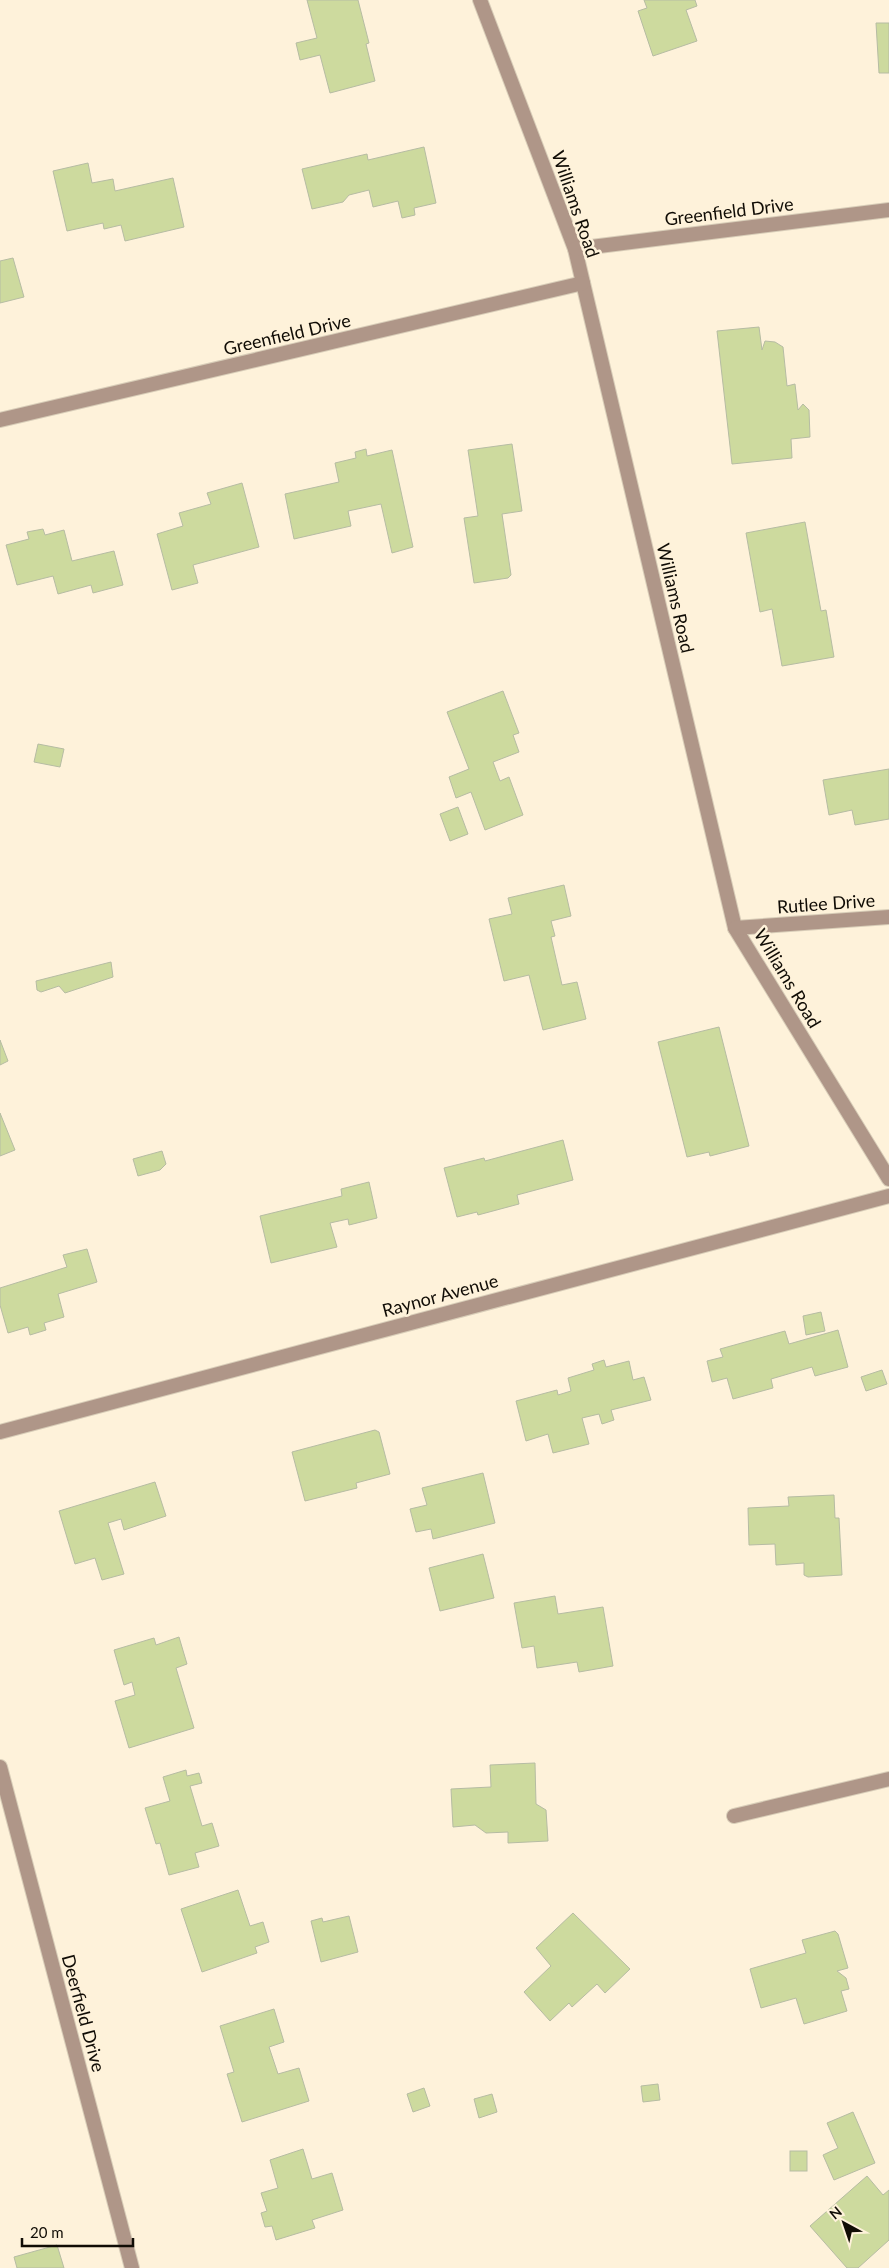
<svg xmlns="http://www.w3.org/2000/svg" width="889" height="2268" font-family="Lato,sans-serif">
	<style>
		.building { fill: #cdda9e; stroke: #b6bca3 }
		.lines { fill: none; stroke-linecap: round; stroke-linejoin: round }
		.minor-casing { stroke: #d8cdb8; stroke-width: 16 }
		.minor { stroke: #af9688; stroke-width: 14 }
		.labels { text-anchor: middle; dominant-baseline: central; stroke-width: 5; stroke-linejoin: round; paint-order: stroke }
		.street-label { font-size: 18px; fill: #100c05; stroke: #fef2da }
	</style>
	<rect width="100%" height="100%" fill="#fef2da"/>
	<g class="building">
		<polygon points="307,0 358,0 369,43 366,44 375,81 330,93 320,55 300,60 296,43 317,38"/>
		<polygon points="644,0 695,0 697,6 686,10 697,41 653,56 638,11 647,8"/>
		<polygon points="876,23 889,23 889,73 879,73"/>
		<polygon points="424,147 436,203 414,208 415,215 402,218 398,201 373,207 369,190 349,195 343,202 312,209 302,169 367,154 368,160"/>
		<polygon points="88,163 92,183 113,179 115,191 173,178 184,227 125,241 121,225 104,229 103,223 67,231 53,171"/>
		<polygon points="13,258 24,297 0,303 0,261"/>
		<polygon points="759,327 762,350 765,341 775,342 783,347 787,386 795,384 798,410 803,404 809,410 810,437 791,439 792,458 732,464 717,331"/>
		<polygon points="512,444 522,511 502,514 511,575 508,578 474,583 464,518 478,516 468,450"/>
		<polygon points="366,449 367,456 392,450 413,547 392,553 381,504 348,511 351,526 294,539 285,494 339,482 335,463 356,458 355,452"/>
		<polygon points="242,483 259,547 193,565 198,583 172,590 157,534 183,526 179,513 211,504 207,493"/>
		<polygon points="805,522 821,611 826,610 834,657 782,666 772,609 760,612 746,533"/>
		<polygon points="43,529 45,535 64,530 72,561 114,551 123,585 93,593 91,585 58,594 53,576 17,585 6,545 29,539 27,532"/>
		<polygon points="503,691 519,733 513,735 519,752 493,762 500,781 509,777 523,815 485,830 471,792 456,798 449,777 469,769 447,712"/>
		<polygon points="38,744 64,749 60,767 34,762"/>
		<polygon points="889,769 889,819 855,825 852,810 829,815 823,780"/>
		<polygon points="458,807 468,834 450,841 440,814"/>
		<polygon points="564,885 571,916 551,921 555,936 551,937 562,985 577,982 586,1019 543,1030 529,975 504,981 489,919 512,914 508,898"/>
		<polygon points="111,962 113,977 65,993 59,986 41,992 37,990 36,981"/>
		<polygon points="719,1027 749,1146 710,1156 709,1152 687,1157 658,1042"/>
		<polygon points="0,1040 8,1061 0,1065"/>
		<polygon points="0,1113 15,1150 0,1156"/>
		<polygon points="563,1140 573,1180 517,1195 519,1204 478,1215 477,1212 457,1217 444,1168 484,1158 485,1161"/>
		<polygon points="162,1151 166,1164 160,1170 138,1176 133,1159"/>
		<polygon points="369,1182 377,1218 349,1225 348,1219 330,1223 337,1247 271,1263 260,1216 342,1196 341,1189"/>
		<polygon points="87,1249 97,1282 58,1294 64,1317 44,1323 46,1330 30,1335 28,1327 8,1333 0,1305 0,1288 67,1267 63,1255"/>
		<polygon points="821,1312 825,1331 806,1335 803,1316"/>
		<polygon points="838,1330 848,1367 815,1376 812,1367 771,1379 773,1388 733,1399 727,1378 712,1382 707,1361 723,1357 720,1349 785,1331 789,1344"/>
		<polygon points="604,1360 606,1367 629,1361 633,1380 644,1377 651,1400 611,1410 614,1420 602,1424 599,1414 582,1418 589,1444 553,1453 548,1434 526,1441 516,1401 557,1390 558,1395 571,1391 568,1378 594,1370 592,1364"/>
		<polygon points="882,1370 887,1384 866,1391 861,1377"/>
		<polygon points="375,1430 379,1432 390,1474 356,1483 357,1488 305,1501 292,1452"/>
		<polygon points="483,1473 495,1523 433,1539 431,1529 416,1532 410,1509 427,1505 422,1488"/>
		<polygon points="155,1482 166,1516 124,1530 121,1519 108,1523 124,1574 102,1580 95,1558 75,1564 59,1511"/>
		<polygon points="834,1495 835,1518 839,1518 842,1575 808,1577 804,1575 804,1563 776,1565 775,1544 749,1545 748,1508 789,1506 788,1497"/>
		<polygon points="483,1554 494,1598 440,1611 429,1568"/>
		<polygon points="555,1596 558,1614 603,1607 613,1666 579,1672 577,1662 537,1668 534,1646 522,1648 514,1603"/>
		<polygon points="179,1637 187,1664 176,1668 194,1728 129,1748 115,1701 135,1695 132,1682 124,1685 114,1650 154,1638 156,1645"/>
		<polygon points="535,1763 536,1804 546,1810 548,1841 508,1843 508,1832 486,1833 475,1825 453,1827 451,1789 491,1787 490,1765"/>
		<polygon points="186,1770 187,1776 199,1773 202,1783 190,1786 202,1826 212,1823 219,1846 195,1853 199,1867 169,1875 160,1843 156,1844 145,1808 170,1801 163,1777"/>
		<polygon points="238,1890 250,1926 263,1922 269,1942 255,1947 257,1953 202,1972 181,1909"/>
		<polygon points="573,1913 630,1969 605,1993 597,1984 572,2007 569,2003 550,2021 524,1992 551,1966 536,1948"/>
		<polygon points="349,1916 358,1952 321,1962 311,1921 322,1918 323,1922"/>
		<polygon points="835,1931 838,1934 848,1968 837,1971 846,1978 849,1989 841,1991 847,2011 804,2024 796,1998 761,2008 750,1969 806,1953 802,1940"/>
		<polygon points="274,2009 284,2042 269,2047 278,2074 299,2068 309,2101 242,2122 227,2074 234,2072 220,2026"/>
		<polygon points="658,2084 660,2100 643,2102 641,2086"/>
		<polygon points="424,2088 430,2106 413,2112 407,2094"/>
		<polygon points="492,2094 497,2112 479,2118 474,2099"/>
		<polygon points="853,2112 875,2163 834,2180 823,2155 838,2148 827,2123"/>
		<polygon points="303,2149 312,2179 332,2173 343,2210 312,2220 315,2228 276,2240 272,2226 265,2227 261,2213 267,2211 261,2193 278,2188 270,2160"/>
		<rect x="790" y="2151" width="17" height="20"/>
		<polygon points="867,2176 883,2195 889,2190 889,2240 858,2268 847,2268 810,2226"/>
		<polygon points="57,2245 64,2268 17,2268 14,2257"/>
	</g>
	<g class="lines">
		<g class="minor-casing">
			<g id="minor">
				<polyline points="480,0 575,249 735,928 889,1179"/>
				<polyline points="575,249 889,210"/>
				<polyline points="0,420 583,283"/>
				<polyline points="735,928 889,917"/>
				<polyline points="0,1432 889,1196"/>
				<polyline points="0,1767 132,2268"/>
				<polyline points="734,1816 889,1779"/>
			</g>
		</g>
		<use href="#minor" class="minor"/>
	</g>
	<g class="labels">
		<g class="street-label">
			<text transform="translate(576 204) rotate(71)">Williams Road</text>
			<text transform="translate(729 211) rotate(-7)">Greenfield Drive</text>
			<text transform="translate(287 334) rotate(-13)">Greenfield Drive</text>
			<text transform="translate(676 598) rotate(77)">Williams Road</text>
			<text transform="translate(826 903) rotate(-4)">Rutlee Drive</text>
			<text transform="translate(788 978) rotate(59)">Williams Road</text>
			<text transform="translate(440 1295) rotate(-15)">Raynor Avenue</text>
			<text transform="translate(84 2013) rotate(75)">Deerfield Drive</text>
		</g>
	</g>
	<g transform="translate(844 2223) rotate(320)" stroke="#fef2da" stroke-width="4" paint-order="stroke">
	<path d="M0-4L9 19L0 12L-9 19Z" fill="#100c05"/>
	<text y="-8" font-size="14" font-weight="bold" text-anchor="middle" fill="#100c05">N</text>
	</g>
	<path d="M22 2238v8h111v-8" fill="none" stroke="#100c05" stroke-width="2.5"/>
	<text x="30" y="2238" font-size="15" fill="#100c05" stroke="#fef2da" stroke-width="4" paint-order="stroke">20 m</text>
</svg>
